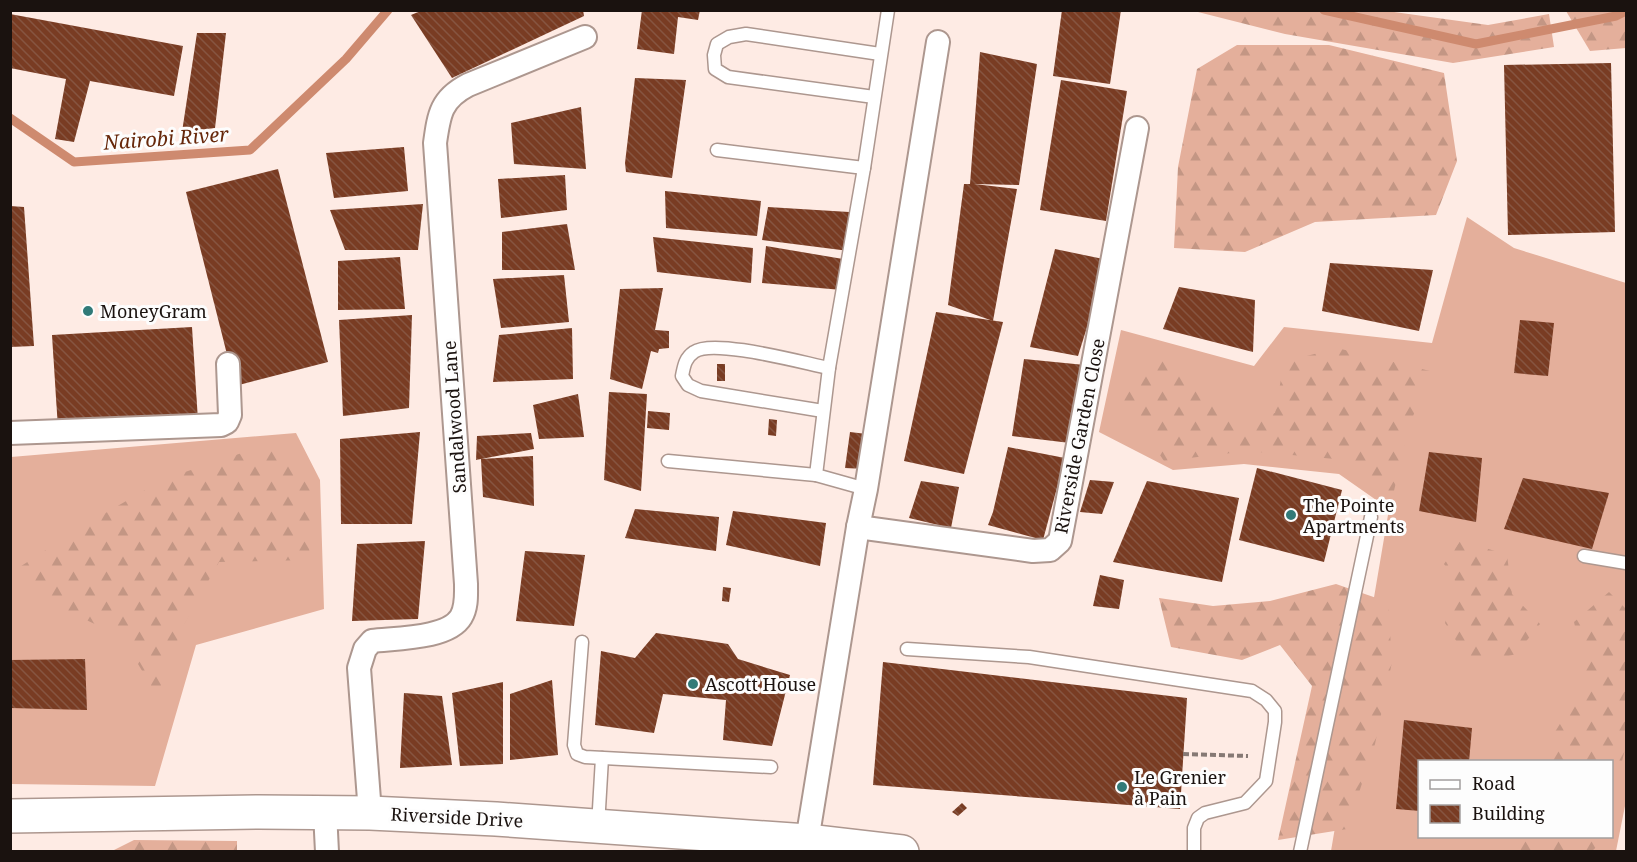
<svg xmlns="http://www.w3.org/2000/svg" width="1637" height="862" font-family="'Noto Serif',serif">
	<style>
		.grass { fill: #e4af9b; fill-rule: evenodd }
		.forest { fill: url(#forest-firs) }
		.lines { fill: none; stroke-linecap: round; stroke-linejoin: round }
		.stream { stroke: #ce8a6f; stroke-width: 9 }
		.building { fill: url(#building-back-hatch) }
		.lane-casing { stroke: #ad978f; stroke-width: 15 }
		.street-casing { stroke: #ad978f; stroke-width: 26 }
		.secondary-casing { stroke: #ad978f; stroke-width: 36 }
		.path { stroke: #867974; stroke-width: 4; stroke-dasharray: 6 3; stroke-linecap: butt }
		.lane { stroke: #fff; stroke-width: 12 }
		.street { stroke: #fff; stroke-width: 22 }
		.secondary { stroke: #fff; stroke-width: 33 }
		.poi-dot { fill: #317a78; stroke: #fdfdfd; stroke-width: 2 }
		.labels { text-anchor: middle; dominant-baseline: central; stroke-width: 6; stroke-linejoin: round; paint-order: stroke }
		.poi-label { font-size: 18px; fill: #1a120f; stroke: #fdfdfd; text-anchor: start }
		.street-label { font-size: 18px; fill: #1a120f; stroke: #fdfdfd }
		.water-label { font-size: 20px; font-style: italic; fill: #67280b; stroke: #fdfdfd }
	</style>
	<defs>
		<pattern id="forest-firs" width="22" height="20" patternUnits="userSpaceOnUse" patternTransform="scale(1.5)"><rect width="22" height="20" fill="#e4af9b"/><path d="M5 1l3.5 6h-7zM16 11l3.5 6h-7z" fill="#c39684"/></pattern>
		<pattern id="building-back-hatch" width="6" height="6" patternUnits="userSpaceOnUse" patternTransform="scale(1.5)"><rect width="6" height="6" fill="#793c23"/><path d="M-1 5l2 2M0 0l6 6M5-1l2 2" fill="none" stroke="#865541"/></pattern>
	</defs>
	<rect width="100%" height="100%" fill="#feebe4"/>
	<g class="grass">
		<path d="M1467,217L1514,248L1626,283V801L1616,851H1331L1389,509L1339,474L1244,464L1173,470L1099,432L1121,330L1254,366L1284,327L1432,343ZM1420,762H1612V836H1420Z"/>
		<polygon points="296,433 320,480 324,609 196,645 155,786 11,784 11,457"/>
	</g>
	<g class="forest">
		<polygon points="1194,11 1387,11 1488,25 1549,14 1554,47 1453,63 1285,34"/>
		<polygon points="1566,11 1626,11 1626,48 1590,51"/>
		<polygon points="1237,45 1329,45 1444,73 1457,161 1436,215 1315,222 1245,252 1174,248 1178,167 1197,69"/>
		<polygon points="1337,348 1430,371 1409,427 1393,495 1335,459 1248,451 1164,461 1120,396 1160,358 1195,380 1233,418 1275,413 1284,362"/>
		<polygon points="266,445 313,487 309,560 219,562 183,626 157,696 122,637 59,607 12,572 78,529 164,479"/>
		<polygon points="1461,540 1507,555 1512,594 1540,624 1516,654 1472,666 1445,623 1457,584 1444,564"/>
		<polygon points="1336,584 1388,602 1392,662 1375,744 1347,829 1278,840 1312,686 1280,645 1242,660 1171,647 1159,598 1213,606 1270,601"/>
		<polygon points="1609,592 1626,609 1626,745 1612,803 1612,762 1548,761 1550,740 1587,680 1574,622"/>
		<polygon points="1524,837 1524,836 1604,837 1604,840 1592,851 1517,851"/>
		<polygon points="134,840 237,841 237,851 112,851"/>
	</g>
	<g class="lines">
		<g class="stream">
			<polyline points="1324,10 1476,44 1616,16 1626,11"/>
			<polyline points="10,118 74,162 250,150 346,59 388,10"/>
		</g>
	</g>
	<g class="building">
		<polygon points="423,10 583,10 584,16 452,78 411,15"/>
		<polygon points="642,10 700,10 698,20 678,17 674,54 637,49"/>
		<polygon points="1062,10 1121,10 1110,84 1053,76"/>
		<polygon points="10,14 183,46 174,96 90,81 74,142 55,139 66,79 10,68"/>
		<polygon points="197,33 226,33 215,128 182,132"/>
		<polygon points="980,52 1037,64 1019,185 974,184 1017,189 993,321 948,305 964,184 970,184"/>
		<polygon points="1611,63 1615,232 1508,235 1504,65"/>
		<polygon points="635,78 686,80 672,178 626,172 625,163"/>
		<polygon points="1061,80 1127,91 1106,221 1040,210"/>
		<polygon points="581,107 586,169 514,164 511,123"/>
		<polygon points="404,147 408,191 334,198 326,153"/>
		<polygon points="278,169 328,362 235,386 186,192"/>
		<polygon points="565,175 567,210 501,218 498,179"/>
		<polygon points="665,191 761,201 757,236 666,228"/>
		<polygon points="423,204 418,250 345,250 330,210"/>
		<polygon points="10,206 24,207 34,346 10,347"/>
		<polygon points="768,207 849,212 849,251 762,240"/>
		<polygon points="567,224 575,270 502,270 502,232"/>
		<polygon points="653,237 753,248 751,283 657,272"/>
		<polygon points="766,246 843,259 842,290 762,283"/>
		<polygon points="1055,249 1108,260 1078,356 1030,347"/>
		<polygon points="400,257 405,309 338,310 338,261"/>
		<polygon points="1330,263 1433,270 1419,331 1322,311"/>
		<polygon points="564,275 569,322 501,328 493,279"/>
		<polygon points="1179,287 1255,300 1253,352 1163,329"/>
		<polygon points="663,288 655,330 669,331 669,348 659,349 658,353 651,351 642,389 610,379 620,289"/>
		<polygon points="936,312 1003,322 964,474 904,461"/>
		<polygon points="412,315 409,408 343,416 339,320"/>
		<polygon points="1520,320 1554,323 1548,376 1514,373"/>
		<polygon points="192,327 198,421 58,429 52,335"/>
		<polygon points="572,328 573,379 493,382 499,335"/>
		<polygon points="1024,359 1085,365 1070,443 1012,436"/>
		<rect x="717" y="364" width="8" height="17"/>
		<polygon points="609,392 647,394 641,491 604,480"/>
		<polygon points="578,394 584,437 539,439 533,405"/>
		<polygon points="648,411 670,413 669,430 647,428"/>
		<polygon points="769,419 777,420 776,436 768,435"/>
		<polygon points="420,432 412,524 341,524 340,439"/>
		<polygon points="850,432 875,435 865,469 845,468"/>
		<polygon points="531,433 534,449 481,459 533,456 534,506 483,497 481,459 476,460 477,436"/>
		<polygon points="1008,447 1065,458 1043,540 988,525 993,512"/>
		<polygon points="1429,452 1482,458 1476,522 1419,511"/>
		<polygon points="1257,468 1342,490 1324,562 1239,540"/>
		<polygon points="1523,478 1609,493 1592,549 1504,529"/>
		<polygon points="1090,480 1114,482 1102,514 1080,512"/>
		<polygon points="921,481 959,487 951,528 909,518"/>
		<polygon points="1147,481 1239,498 1222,582 1113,562"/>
		<polygon points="635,509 719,517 716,551 625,538"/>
		<polygon points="733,511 826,523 820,566 726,545"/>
		<polygon points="425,541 418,619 352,621 357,544"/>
		<polygon points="525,551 585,555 574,626 516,621"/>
		<polygon points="1100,575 1124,580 1119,609 1093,606"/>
		<polygon points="723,587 731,588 729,602 722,601"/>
		<polygon points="656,633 728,644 738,659 790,675 772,746 723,740 726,700 663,694 654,733 595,725 601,651 635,658"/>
		<polygon points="85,659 87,710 10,708 10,660"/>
		<polygon points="883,662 1187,698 1180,809 873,785"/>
		<polygon points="552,680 558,755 510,760 510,694"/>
		<polygon points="503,682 503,764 460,766 452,693"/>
		<polygon points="404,693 442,696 452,765 400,768"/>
		<polygon points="1404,720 1472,728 1469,762 1420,762 1420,811 1396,809"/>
		<polygon points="962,803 967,808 958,816 952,812"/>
	</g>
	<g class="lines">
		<g class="lane-casing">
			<g id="lane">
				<polyline points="874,97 728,77 715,69 714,55 717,44 729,37 746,34 880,54"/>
				<polyline points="717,150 864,168"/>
				<path d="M823,411L701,391L688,385L682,376C684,366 685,358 694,352C713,338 803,363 829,368"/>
				<polyline points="668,461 816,475"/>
				<polyline points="866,489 816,475 829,368 864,168 888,10"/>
				<polyline points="1584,556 1626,563"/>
				<polyline points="582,642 574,745 577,754 585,757 771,767"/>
				<polyline points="907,649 1029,657 1252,691 1266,700 1275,711 1275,722 1266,781 1245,803 1205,813 1198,818 1194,828 1194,852"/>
				<polyline points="598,826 602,758"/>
				<polyline points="1300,852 1371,517"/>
			</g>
		</g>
		<g class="street-casing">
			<g id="street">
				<polyline points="10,433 221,425 227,422 230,415 228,364"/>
				<polyline points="858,527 1033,551 1050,550 1060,541 1137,128"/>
				<polyline points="325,812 327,852"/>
				<path d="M370,813L359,668L365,649L372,641C395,638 448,639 461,617C467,607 466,595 466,584L435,143C439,114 441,99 468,85L585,37"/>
				<polyline points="807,841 858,527 866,489 938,42"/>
			</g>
		</g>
		<g class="secondary-casing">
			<polyline id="secondary" points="10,816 259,812 370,813 496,819 807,841 902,852"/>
		</g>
		<polyline class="path" points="1183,754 1248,756"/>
		<use href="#lane" class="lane"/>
		<use href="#street" class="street"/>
		<use href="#secondary" class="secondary"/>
	</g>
	<g class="poi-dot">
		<circle cx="88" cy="311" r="6"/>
		<circle cx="1291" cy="515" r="6"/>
		<circle cx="693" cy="684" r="6"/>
		<circle cx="1122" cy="787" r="6"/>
	</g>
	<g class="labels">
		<g class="poi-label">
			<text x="100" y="311">MoneyGram</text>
			<text x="1303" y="505">The Pointe<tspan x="1303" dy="21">Apartments</tspan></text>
			<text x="705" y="684">Ascott House</text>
			<text x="1134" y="777">Le Grenier<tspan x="1134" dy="21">à Pain</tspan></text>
		</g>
		<g class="street-label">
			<text transform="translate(454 417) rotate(-94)">Sandalwood Lane</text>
			<text transform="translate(1079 436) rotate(-79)">Riverside Garden Close</text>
			<text transform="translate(457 817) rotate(3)">Riverside Drive</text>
		</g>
		<g class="water-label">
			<text transform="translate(166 138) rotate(-4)">Nairobi River</text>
		</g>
	</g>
	<rect width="1637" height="862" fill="none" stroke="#1a120f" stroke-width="24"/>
	<rect x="1418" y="760" width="195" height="78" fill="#fdfdfd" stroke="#a29f9e" stroke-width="1.5"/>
	<rect x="1430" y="780" width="30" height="9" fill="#ffffff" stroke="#a29f9e" stroke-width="1.5"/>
	<text x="1472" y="790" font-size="18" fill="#1a120f">Road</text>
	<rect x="1430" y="805" width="30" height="18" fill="url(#building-back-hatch)" stroke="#a29f9e" stroke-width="1.5"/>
	<text x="1472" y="820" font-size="18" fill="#1a120f">Building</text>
</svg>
